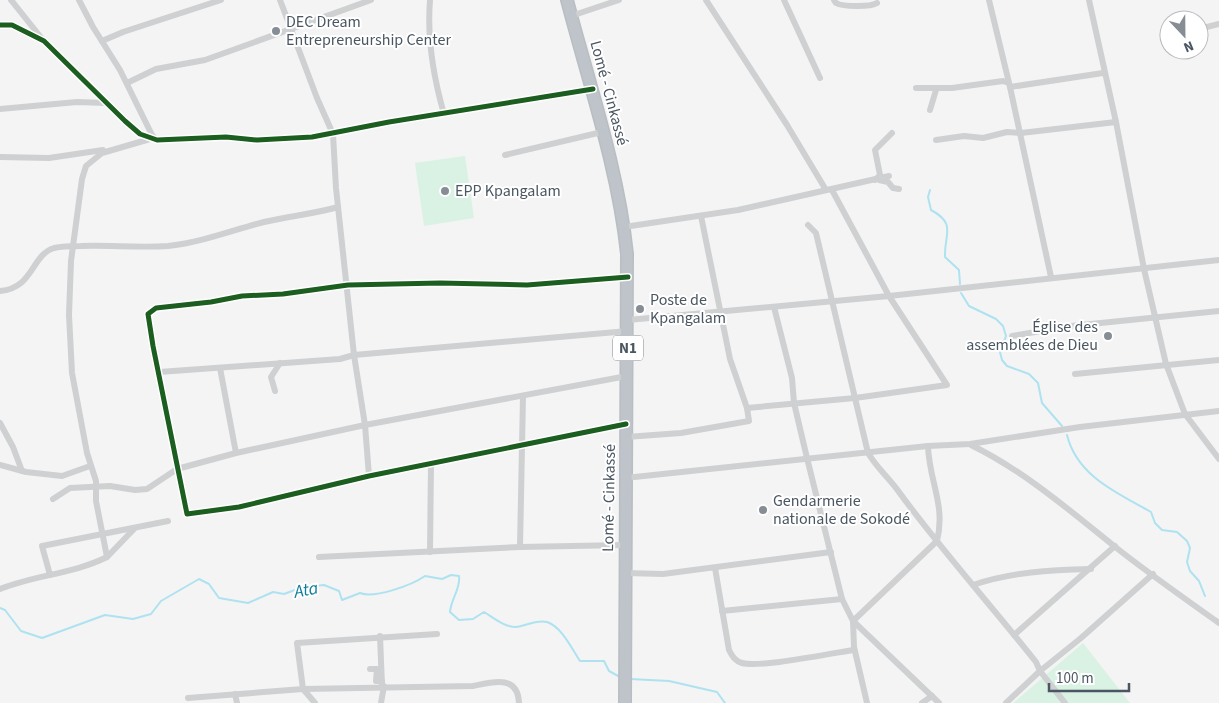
<svg xmlns="http://www.w3.org/2000/svg" width="1219" height="703" font-family="'Source Sans 3',sans-serif">
	<style>
		.green { fill: #d9f2e3 }
		.lines { fill: none; stroke-linecap: round; stroke-linejoin: round }
		.stream { stroke: #aee2f0; stroke-width: 2 }
		.highway-casing { stroke: #b9bec3; stroke-width: 14 }
		.street { stroke: #ced0d2; stroke-width: 6 }
		.highway { stroke: #bec4c9; stroke-width: 11 }
		.cycleway-casing { stroke: #fff; stroke-width: 8 }
		.cycleway { stroke: #1b5e20; stroke-width: 5 }
		.poi-dot { fill: #868d94; stroke: #fff; stroke-width: 2 }
		.labels { text-anchor: middle; dominant-baseline: central; stroke-width: 4; stroke-linejoin: round; paint-order: stroke }
		.shield { fill: #fff; stroke: #808990; stroke-width: 1 }
		.shield-label { font-size: 15px; font-weight: bold; fill: #4a5661 }
		.poi-label { font-size: 16px; fill: #4a5661; stroke: #fff; text-anchor: start }
		.street-label { font-size: 16px; fill: #4a5661; stroke: #fff }
		.water-label { font-size: 18px; font-style: italic; fill: #0c7c9b; stroke: #fff }
	</style>
	<rect width="100%" height="100%" fill="#f4f4f4"/>
	<g class="green">
		<polygon points="465,156 474,218 424,226 415,163"/>
		<polygon points="1083,643 1130,703 1013,703"/>
	</g>
	<g class="lines">
		<g class="stream">
			<path d="M930,190L928,197L931,210C957,224 944,234 945,257L959,270L960,284"/>
			<polyline points="961,293 969,306 996,319 1003,326 1006,336 1000,352 1002,360 1007,366 1029,374 1038,383 1042,403 1062,426"/>
			<path d="M1067,435C1077,476 1117,493 1151,512L1155,523L1162,530L1177,532L1187,541L1190,548L1187,562L1190,571L1199,581L1205,596"/>
			<path d="M0,608L5,610L21,631L42,638L105,615L133,619L151,614L161,601L199,579L209,584L219,598L248,603L273,592L284,594L303,587L324,585L339,591L342,600L360,593C374,599 412,585 425,576L442,579L451,575L459,576C461,588 451,599 450,612L459,620L473,619L484,612C494,618 504,627 516,627C525,626 537,619 547,622C562,627 572,649 580,661H604L609,671L620,677"/>
			<polyline points="630,679 669,681 717,692 725,703"/>
		</g>
		<g class="highway-casing">
			<path id="highway" d="M567,0C589,84 618,168 627,254L625,703"/>
		</g>
		<g class="street">
			<polyline points="11,0 43,40"/>
			<polyline points="79,0 93,27 120,70 152,135 157,140"/>
			<polyline points="280,0 317,98 333,134 336,188 354,355 365,425 369,476"/>
			<path d="M430,0C427,37 434,79 444,114"/>
			<polyline points="706,0 787,125 826,190"/>
			<polyline points="784,0 820,78"/>
			<path d="M834,0L836,3C843,7 871,7 877,3"/>
			<polyline points="989,0 1010,87 1051,277"/>
			<polyline points="1089,0 1116,122 1144,269 1166,364 1185,414 1219,459"/>
			<polyline points="571,16 619,0"/>
			<polyline points="0,25 12,25 44,41 125,121 140,134 157,140 226,137 257,140 312,137 389,122 593,89"/>
			<polyline points="1199,29 1219,24"/>
			<polyline points="102,41 123,32 221,0"/>
			<polyline points="127,83 156,69 205,60 371,0"/>
			<polyline points="1010,87 1103,73"/>
			<polyline points="916,88 952,88 1003,81 1009,83"/>
			<polyline points="0,109 77,102 106,103"/>
			<polyline points="930,110 936,90"/>
			<polyline points="936,140 964,136 983,138 1007,132 1021,133 1116,122"/>
			<polyline points="505,155 602,132"/>
			<polyline points="0,157 49,158 103,150"/>
			<polyline points="875,180 880,175 875,150 892,133"/>
			<polyline points="879,180 888,182 893,188 899,189"/>
			<path d="M808,225L816,233L868,453C877,468 889,478 899,492C942,551 991,605 1036,662L1040,671L1006,703"/>
			<polyline points="624,227 738,210 889,176"/>
			<path d="M0,291C34,288 31,255 54,248C63,246 72,246 81,246C110,245 139,248 168,246C200,243 233,230 264,222C289,216 314,214 338,207"/>
			<polyline points="774,307 792,378 794,403 807,458 842,599 853,621 939,703"/>
			<polyline points="628,320 889,296 1219,260"/>
			<polyline points="1012,336 1071,326 1219,311"/>
			<polyline points="220,368 236,453"/>
			<polyline points="159,372 340,359 354,355 628,331"/>
			<polyline points="1075,374 1219,360"/>
			<polyline points="275,391 271,377 280,363"/>
			<polyline points="747,408 855,398 947,385 889,296 832,190"/>
			<polyline points="0,423 13,447 22,471"/>
			<polyline points="626,424 369,476 239,507 187,514 153,346 148,314 156,308 211,302 242,296 283,294 348,285 440,283 527,285 628,277"/>
			<polyline points="626,437 681,433 749,421 747,408 730,359 701,216"/>
			<path d="M971,445C1024,471 1068,509 1114,546C1148,573 1184,598 1219,623"/>
			<polyline points="0,465 26,472 62,476 90,466"/>
			<polyline points="625,478 928,446 970,444 1080,427 1219,411"/>
			<polyline points="53,499 70,488 110,486 135,490 147,489 177,469 236,453 365,425 627,376"/>
			<polyline points="520,547 523,396"/>
			<polyline points="430,552 431,464"/>
			<polyline points="107,557 134,529"/>
			<polyline points="319,557 520,547 625,545"/>
			<path d="M715,568L729,650C732,656 735,661 742,663C761,668 831,653 854,650"/>
			<polyline points="625,573 663,574 831,552"/>
			<polyline points="50,575 42,546 168,521"/>
			<path d="M973,585C1011,572 1051,570 1091,569"/>
			<path d="M0,589C35,575 73,574 107,557L96,501V481L87,453L72,373L69,315L71,261L82,179L86,166L102,153L150,139"/>
			<polyline points="722,611 842,599"/>
			<polyline points="1014,635 1115,546"/>
			<polyline points="380,636 382,686"/>
			<polyline points="370,669 377,669 376,681 382,681"/>
			<polyline points="235,694 237,703"/>
			<path d="M188,698L303,689L473,686C492,682 518,674 519,703"/>
			<polyline points="315,703 303,689 297,643 437,634"/>
			<polyline points="381,703 384,686"/>
			<path d="M867,703L854,647L853,621L937,541C946,505 929,481 928,446"/>
			<polyline points="922,703 932,696"/>
			<polyline points="1065,703 1040,671 1081,638 1153,574"/>
		</g>
		<use href="#highway" class="highway"/>
		<g class="cycleway-casing">
			<g id="cycleway">
				<polyline points="0,25 12,25 44,41 125,121 140,134 157,140 226,137 257,140 312,137 389,122 593,89"/>
				<polyline points="626,424 369,476 239,507 187,514 153,346 148,314 156,308 211,302 242,296 283,294 348,285 440,283 527,285 628,277"/>
			</g>
		</g>
		<use href="#cycleway" class="cycleway"/>
	</g>
	<g class="poi-dot">
		<circle cx="276" cy="31" r="5"/>
		<circle cx="445" cy="191" r="5"/>
		<circle cx="640" cy="309" r="5"/>
		<circle cx="1108" cy="336" r="5"/>
		<circle cx="763" cy="510" r="5"/>
	</g>
	<g class="labels">
		<rect class="shield" x="613" y="335.5" width="30" height="25" rx="4"/>
		<g class="shield-label">
			<text x="628" y="348">N1</text>
		</g>
		<g class="poi-label">
			<text x="286" y="22">DEC Dream<tspan x="286" dy="18">Entrepreneurship Center</tspan></text>
			<text x="455" y="191">EPP Kpangalam</text>
			<text x="650" y="300">Poste de<tspan x="650" dy="18">Kpangalam</tspan></text>
			<text x="1098" y="327" text-anchor="end">Église des<tspan x="1098" dy="18">assemblées de Dieu</tspan></text>
			<text x="773" y="501">Gendarmerie<tspan x="773" dy="18">nationale de Sokodé</tspan></text>
		</g>
		<g class="street-label">
			<text transform="translate(609 93) rotate(75)">Lomé - Cinkassé</text>
			<text transform="translate(609 498) rotate(-89)">Lomé - Cinkassé</text>
		</g>
		<g class="water-label">
			<text transform="translate(306 590) rotate(-11)">Ata</text>
		</g>
	</g>
	<g transform="translate(1184 35) rotate(158)"><circle r="24" fill="#ffffff" stroke="#b7bbc0"/>
	<path d="M0-4L9 19L0 12L-9 19Z" fill="#868d94"/>
	<text y="-8" font-size="14" font-weight="bold" text-anchor="middle" fill="#4a5661">N</text>
	</g>
	<path d="M1049 683v8h80v-8" fill="none" stroke="#4a5661" stroke-width="2.5"/>
	<text x="1056" y="683" font-size="15" fill="#4a5661" stroke="#ffffff" stroke-width="4" paint-order="stroke">100 m</text>
</svg>
